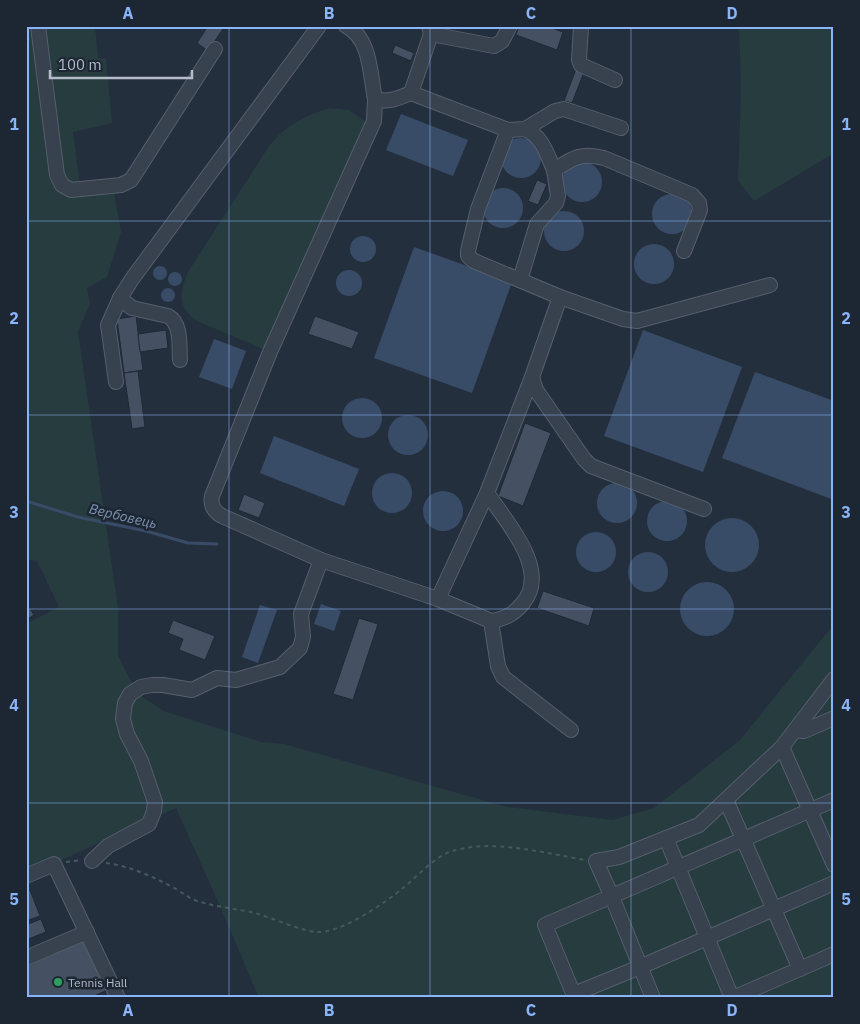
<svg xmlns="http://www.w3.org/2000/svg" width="860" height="1024" font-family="'IBM Plex Sans',sans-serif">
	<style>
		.green { fill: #263c3f }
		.water { fill: #394c67 }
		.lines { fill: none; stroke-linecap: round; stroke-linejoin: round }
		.stream { stroke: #394c67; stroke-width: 3 }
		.building { fill: #455162; stroke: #1f2835 }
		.minor-casing { stroke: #565f6c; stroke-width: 16 }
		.path { stroke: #44595c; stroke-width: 2; stroke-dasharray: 4 4; stroke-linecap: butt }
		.minor { stroke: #38414e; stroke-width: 14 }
		.grid { fill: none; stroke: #8ab4f8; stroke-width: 1; stroke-opacity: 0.55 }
		.leisure-dot { fill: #2e9e5b; stroke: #1d2633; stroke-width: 2 }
		.labels { text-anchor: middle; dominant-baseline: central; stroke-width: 5; stroke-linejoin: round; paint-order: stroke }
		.poi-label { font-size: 12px; fill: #b4bcc9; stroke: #1d2633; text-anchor: start }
		.water-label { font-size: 14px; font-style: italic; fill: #7c92b1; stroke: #1d2633 }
		.neatline { fill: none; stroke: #8ab4f8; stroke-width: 2 }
		.grid-label { font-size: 16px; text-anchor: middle; font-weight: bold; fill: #8ab4f8 }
	</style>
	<rect width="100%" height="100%" fill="#242f3e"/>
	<g class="green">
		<polygon points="26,26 95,26 98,58 106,59 112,123 73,132 81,193 114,192 121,232 107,277 87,288 90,303 78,332 118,608 118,656 138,694 164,711 261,742 284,744 507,807 612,820 654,808 740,740 834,624 834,998 259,998 220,906 176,808 26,876 26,624 59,607 37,561 26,559"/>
		<polygon points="739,26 834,26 834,153 754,201 738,181 741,88"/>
		<path d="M329,108L349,110L372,126L270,352L197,321C176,306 180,292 188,272L269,146C286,125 303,117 329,108Z"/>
	</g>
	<g class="water">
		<polygon points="401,114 468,140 453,176 386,150"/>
		<circle cx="521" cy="158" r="20"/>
		<circle cx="582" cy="182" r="20"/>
		<circle cx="503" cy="208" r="20"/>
		<circle cx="672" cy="214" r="20"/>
		<circle cx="564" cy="231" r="20"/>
		<circle cx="363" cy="249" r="13"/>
		<circle cx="654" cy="264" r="20"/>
		<polygon points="414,247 512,282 472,393 374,358"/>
		<circle cx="160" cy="273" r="7"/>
		<circle cx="349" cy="283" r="13"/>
		<circle cx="175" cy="279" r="7"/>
		<circle cx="168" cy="295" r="7"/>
		<polygon points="643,330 742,367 703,472 604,436"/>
		<polygon points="214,339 246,351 232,389 199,377"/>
		<polygon points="755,372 834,401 834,500 722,458"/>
		<circle cx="362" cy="418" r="20"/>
		<circle cx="408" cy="435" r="20"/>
		<polygon points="274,436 359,469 344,506 260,473"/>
		<circle cx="392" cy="493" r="20"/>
		<circle cx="617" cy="503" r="20"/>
		<circle cx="443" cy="511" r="20"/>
		<circle cx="667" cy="521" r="20"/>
		<circle cx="732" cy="545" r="27"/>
		<circle cx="596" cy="552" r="20"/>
		<circle cx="648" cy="572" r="20"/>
		<circle cx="707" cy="609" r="27"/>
		<polygon points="321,604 341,611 334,631 314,624"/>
		<polygon points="260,605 277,610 258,663 242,657"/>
	</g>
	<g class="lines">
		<polyline class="stream" points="26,501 78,517 146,531 188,543 217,544"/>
	</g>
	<g class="building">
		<polygon points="208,26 225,26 208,51 197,43"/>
		<polygon points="519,26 546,26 563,32 557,50 516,35"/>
		<polygon points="395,45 414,53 411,61 392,53"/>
		<polygon points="576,69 584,72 572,103 564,101"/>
		<polygon points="537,180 547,184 538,205 528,201"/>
		<polygon points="136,316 143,370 124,373 117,319"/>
		<polygon points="315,316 359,332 352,349 308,334"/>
		<polygon points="166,330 168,348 140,352 138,334"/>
		<polygon points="138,371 145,427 132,429 124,373"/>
		<polygon points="525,423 551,433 523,506 498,496"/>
		<polygon points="244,494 265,503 259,518 238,510"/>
		<polygon points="543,591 594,608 589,626 537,608"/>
		<polygon points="26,602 34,615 26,620"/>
		<polygon points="359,618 378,624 353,700 333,694"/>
		<polygon points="173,620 215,636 205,660 179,650 183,639 168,633"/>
		<polygon points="30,890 40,916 26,921 26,891"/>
		<polygon points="41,919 46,932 26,940 26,925"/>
		<polygon points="85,940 107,990 90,998 26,998 26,966"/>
	</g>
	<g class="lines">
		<g class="minor-casing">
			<g id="minor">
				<polyline points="38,26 57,175 62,185 71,190 121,185 131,180 215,49"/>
				<path d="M346,26C371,38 370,75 375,99"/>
				<polyline points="429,26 431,34 411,93 508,130 525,129 555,111 564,109 621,128"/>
				<polyline points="581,26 579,60 581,65 615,80"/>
				<polyline points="431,34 494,46 502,41 510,26"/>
				<path d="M411,93C398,98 389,103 375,99L374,121L270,352L212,496C210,505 214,512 222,516L321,560L438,599L491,621L498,666L503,677L571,730"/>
				<path d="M525,129C542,136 547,154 554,170C573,158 581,152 604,158L692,195L699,203L700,210L684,251"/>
				<polyline points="520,280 537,224 556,203 558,196 554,170"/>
				<polyline points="560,297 623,319 637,321 770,285"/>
				<path d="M180,360C179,346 182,324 168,316L132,308L120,298L132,279L319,26"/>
				<polyline points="532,377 536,390 584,459 591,466 704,509"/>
				<polyline points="116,382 108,325 120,298"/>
				<path d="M487,493C505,520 551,570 523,603C514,614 505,619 491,621"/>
				<polyline points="438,599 487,493 532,377 560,297 474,261 468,256 468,251 478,209 508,130"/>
				<polyline points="795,730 804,731 834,718"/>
				<polyline points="782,747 834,865"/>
				<polyline points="726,800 800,969"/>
				<polyline points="666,838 732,998"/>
				<polyline points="92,861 108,846 149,824 154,811 155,802 141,761 127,734 123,719 125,703 130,694 141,687 152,685 163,685 192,690 217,678 236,680 280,667 300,648 303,637 301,614 321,560"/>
				<polyline points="26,876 54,864 118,998"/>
				<polyline points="26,958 87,932"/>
				<polyline points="574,994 640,967 834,883"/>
				<polyline points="575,998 545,925 834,800"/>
				<polyline points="653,998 612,897 596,861 619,857 699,825 782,747 834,679"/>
				<polyline points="733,998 834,954"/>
			</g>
		</g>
		<g class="path">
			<polyline points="66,862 81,860"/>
			<path d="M106,863C130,866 154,877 176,889C182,893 187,896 192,899C212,907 234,908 255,913C273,918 298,930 316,932C340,934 385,903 403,888C417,877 430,861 447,853C488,837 543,853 585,860"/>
		</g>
		<use href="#minor" class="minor"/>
	</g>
	<path class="grid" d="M229,26V998M430,26V998M631,26V998M26,221H834M26,415H834M26,609H834M26,803H834"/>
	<circle class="leisure-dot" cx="58" cy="982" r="5"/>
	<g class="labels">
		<g class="poi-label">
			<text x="68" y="982">Tennis Hall</text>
		</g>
		<g class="water-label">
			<text transform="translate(123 516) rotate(13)">Вербовець</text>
		</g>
	</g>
	<rect width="860" height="1024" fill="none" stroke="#1d2633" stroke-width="55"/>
	<path d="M50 70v8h142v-8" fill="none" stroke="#b4bcc9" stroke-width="2.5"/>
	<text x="58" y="70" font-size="15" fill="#b4bcc9" stroke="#1d2633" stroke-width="4" paint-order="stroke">100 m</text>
	<rect x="28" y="28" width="804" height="968" class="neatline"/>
	<g class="grid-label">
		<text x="128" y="19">A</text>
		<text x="329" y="19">B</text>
		<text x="531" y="19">C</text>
		<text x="732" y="19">D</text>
		<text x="14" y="130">1</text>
		<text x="846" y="130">1</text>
		<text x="14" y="324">2</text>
		<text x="846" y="324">2</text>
		<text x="14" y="518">3</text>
		<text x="846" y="518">3</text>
		<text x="14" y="711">4</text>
		<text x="846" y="711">4</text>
		<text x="14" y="905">5</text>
		<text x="846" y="905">5</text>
		<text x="128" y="1016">A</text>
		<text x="329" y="1016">B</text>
		<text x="531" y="1016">C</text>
		<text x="732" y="1016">D</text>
	</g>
</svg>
